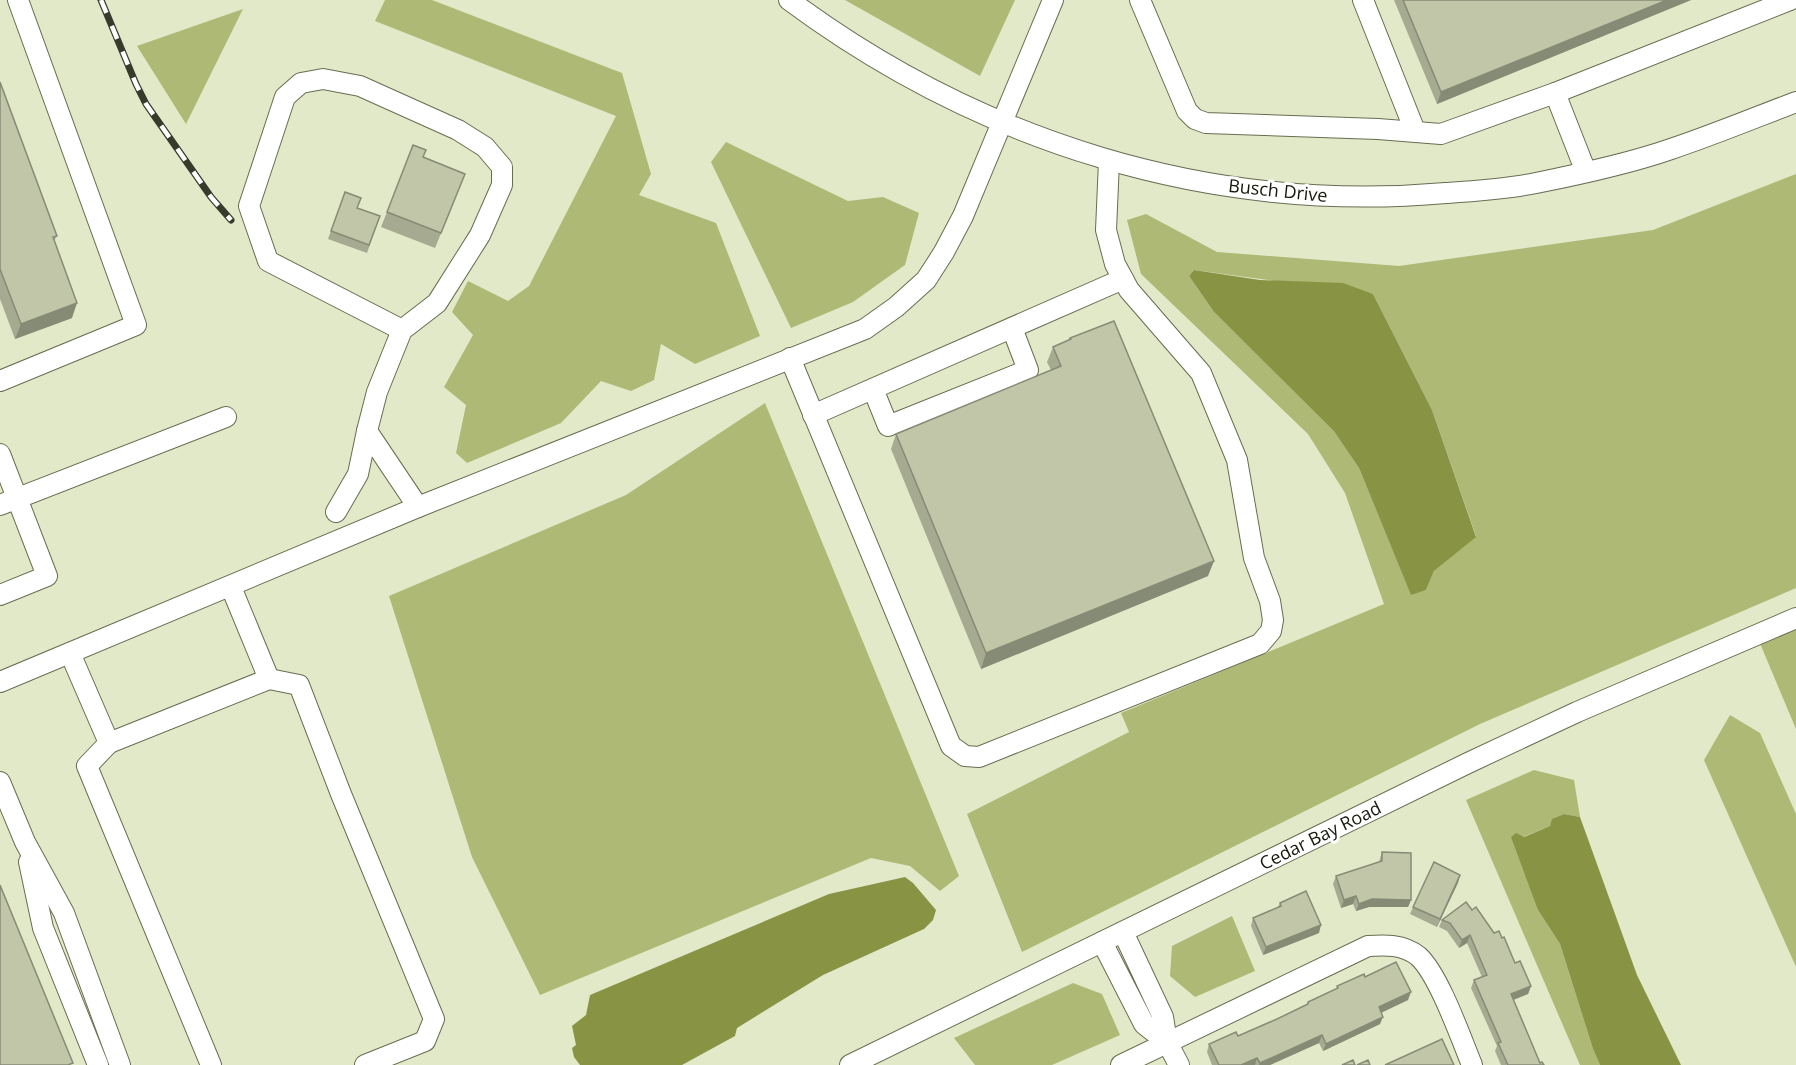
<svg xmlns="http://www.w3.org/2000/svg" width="1796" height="1065" font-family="'Open Sans',sans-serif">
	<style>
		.green { fill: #adb975; fill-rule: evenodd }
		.water { fill: #889444 }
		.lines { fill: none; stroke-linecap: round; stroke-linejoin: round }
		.minor-casing { stroke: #686d51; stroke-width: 22 }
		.minor { stroke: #fff; stroke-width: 20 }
		.rail-casing { stroke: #383b2c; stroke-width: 7 }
		.rail { stroke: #fff; stroke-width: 4.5; stroke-dasharray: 14; stroke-linecap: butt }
		.wall { fill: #a5aa90 }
		.shaded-wall { fill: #868b75 }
		.building { fill: #c0c6a7; stroke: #868b75; stroke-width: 1.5 }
		.labels { text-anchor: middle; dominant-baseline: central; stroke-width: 6; stroke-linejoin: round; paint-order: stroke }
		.street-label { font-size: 18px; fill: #17190e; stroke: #fff }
	</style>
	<rect width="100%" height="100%" fill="#e2e9c9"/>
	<g class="green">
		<polygon points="385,0 432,0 622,73 651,174 639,195 716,223 760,336 695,364 661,344 654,380 631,391 601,381 561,423 467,463 456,453 466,405 444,387 473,335 452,312 468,281 508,301 529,286 616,116 375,21"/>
		<polygon points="845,0 1015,0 980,76"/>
		<polygon points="243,9 186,124 137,46"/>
		<polygon points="726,142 848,201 883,197 919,213 905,265 853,302 791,328 711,162"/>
		<path d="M1796,174V588L1480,724L1022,952L967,814L1129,732L1121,713L1384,604L1345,493L1308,434L1141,274L1127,220L1146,214L1217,252L1399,266L1653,230ZM1194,270L1373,294L1432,410L1476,536L1434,571L1426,590L1411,594L1359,468L1334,430L1214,312L1189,276Z"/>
		<polygon points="765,403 959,876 940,891 910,866 871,858 540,995 472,857 389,596 626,495"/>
		<polygon points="1796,626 1796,729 1759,641"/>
		<polygon points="1730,715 1760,733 1796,814 1796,967 1704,760"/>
		<polygon points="1534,770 1574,780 1580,817 1564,814 1553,819 1550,826 1523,837 1538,910 1560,944 1593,1049 1600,1065 1580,1065 1466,800"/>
		<polygon points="1232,916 1255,971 1195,997 1170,976 1172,946"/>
		<polygon points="1073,983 1102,994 1120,1035 1052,1065 975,1065 954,1038"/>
	</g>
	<g class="water">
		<polygon points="1194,270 1260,280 1343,283 1373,294 1432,410 1476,537 1434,571 1426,590 1411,595 1359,468 1334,431 1214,312 1189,276"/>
		<polygon points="1564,814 1580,817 1637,975 1681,1065 1600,1065 1593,1049 1560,944 1538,910 1511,837 1516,833 1524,837 1550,826 1552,819"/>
		<polygon points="905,877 913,883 936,910 933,920 924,929 823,975 737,1028 735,1036 682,1065 580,1065 574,1057 572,1048 576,1045 572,1026 586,1015 590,995 829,894"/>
	</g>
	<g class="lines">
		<g class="minor-casing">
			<g id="minor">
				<path d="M789,0C979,141 1209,214 1446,193C1476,191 1507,189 1536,183C1581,174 1628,164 1671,149C1713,135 1754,118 1796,102"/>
				<polyline points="1140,0 1187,111 1195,119 1206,123 1378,129 1441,134 1555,93 1790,0"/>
				<polyline points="1363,0 1415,131"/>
				<polyline points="1555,93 1586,172"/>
				<polyline points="402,330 268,261 249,206 285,97 301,83 323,79 360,86 458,130 485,147 502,167 502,185 480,235 437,303 402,330 377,392 367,431 418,507"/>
				<polyline points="790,358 951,746 965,756 979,757 1260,644 1271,631 1273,620 1270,601 1254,558 1237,460 1201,373 1129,290 1115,264 1106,230 1109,161"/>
				<polyline points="0,381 136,325 18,0"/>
				<polyline points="873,389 888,426 1028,370 1012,328"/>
				<polyline points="813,415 1123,279"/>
				<polyline points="0,454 47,576 0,595"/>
				<polyline points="0,505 226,417"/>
				<polyline points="336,512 358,474 367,431"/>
				<polyline points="70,653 109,743 269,679 231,587"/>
				<polyline points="269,679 299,685 341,794 434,1019 425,1041 365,1065"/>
				<polyline points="0,682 418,507 865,329 896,307 926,280 944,252 963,216 1053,0"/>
				<polyline points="109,743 87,766 211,1065"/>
				<polyline points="0,782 25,842 64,913 120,1065"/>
				<polyline points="29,862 43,928 98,1065"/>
				<polyline points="1102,942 1144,1024 1167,1042 1163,1017 1123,932"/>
				<polyline points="1167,1042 1179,1065"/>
				<polyline points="850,1065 1468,763 1577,712 1796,618"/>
				<path d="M1121,1065L1368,946C1385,945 1403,944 1418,956C1438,973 1461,1038 1472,1065"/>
			</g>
		</g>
		<use href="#minor" class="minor"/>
		<g class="rail-casing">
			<polyline id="rail" points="101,0 136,84 146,104 211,197 231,220"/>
		</g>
		<use href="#rail" class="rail"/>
	</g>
	<g class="wall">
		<polygon points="1394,0 1691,0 1437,104"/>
		<polygon points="0,82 57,236 54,241 72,318 15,339 0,299"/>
		<polygon points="423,157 459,189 435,248 381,227 387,212"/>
		<polygon points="345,192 358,208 380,216 367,253 328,239"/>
		<polygon points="1070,338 1208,576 981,669 891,449 896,434 1051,370 1047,362 1053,347 1069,340"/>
		<polygon points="1382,852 1411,900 1408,907 1369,907 1356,911 1353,904 1341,908 1333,884 1336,876 1379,862"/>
		<polygon points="1460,875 1437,927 1410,914 1413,907"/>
		<polygon points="1280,903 1319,933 1263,955 1251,926 1253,918 1278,907"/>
		<polygon points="1472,910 1494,933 1502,938 1515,963 1531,986 1528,994 1513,1000 1540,1063 1544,1065 1501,1065 1495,1051 1497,1046 1471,988 1474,980 1482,977 1467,943 1459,948 1447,931 1439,927 1442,920"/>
		<polygon points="1365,977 1408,1000 1381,1013 1380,1024 1323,1051 1319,1043 1270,1065 1212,1065 1207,1052 1209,1044 1238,1036 1277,1019 1307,1004 1308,1002 1336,989 1337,986"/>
	</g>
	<g class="shaded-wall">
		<polygon points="1667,0 1691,0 1437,104 1441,92"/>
		<polygon points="77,303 72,318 15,339 21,324"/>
		<polygon points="1214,561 1208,576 981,669 986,653"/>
		<polygon points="1460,875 1458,883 1437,927 1440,919"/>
		<polygon points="1356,896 1353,904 1341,908 1344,900"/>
		<polygon points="1372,899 1411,900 1408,907 1369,907 1356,911 1359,904"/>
		<polygon points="1321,925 1319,933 1263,955 1266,947"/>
		<polygon points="1470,935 1467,943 1459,948 1462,940"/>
		<polygon points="1531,986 1528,994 1508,1002 1511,994"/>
		<polygon points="1411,992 1408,1000 1376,1015 1379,1007"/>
		<polygon points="1383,1017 1380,1024 1323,1051 1326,1044"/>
		<polygon points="1322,1035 1319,1043 1270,1065 1259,1065 1260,1063"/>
		<polygon points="1257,1058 1255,1065 1241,1065"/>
	</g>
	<g class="building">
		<polygon points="1403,0 1667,0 1441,92"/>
		<polygon points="0,82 57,236 53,237 77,303 21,324 0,269"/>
		<polygon points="413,145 426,150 423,157 465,174 441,233 387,212"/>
		<polygon points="345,192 361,198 357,208 380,216 369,245 331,231"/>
		<polygon points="1114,321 1214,561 986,653 896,434 1061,366 1053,347 1071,339 1070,338"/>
		<polygon points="1382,852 1411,853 1411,900 1372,899 1359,904 1356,896 1344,900 1336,876 1382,861"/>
		<polygon points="1434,862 1460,875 1440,919 1413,907"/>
		<polygon points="0,885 73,1063 68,1065 0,1065"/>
		<polygon points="1306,891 1321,925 1266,947 1253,918 1281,906 1280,903"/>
		<polygon points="1466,902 1472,910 1476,907 1494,933 1499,931 1502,938 1504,937 1515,963 1520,961 1531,986 1511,994 1540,1063 1542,1062 1544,1065 1508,1065 1498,1043 1501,1042 1474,980 1487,975 1470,935 1462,940 1450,923 1442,920"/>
		<polygon points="1396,962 1411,992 1379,1007 1383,1017 1326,1044 1322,1035 1260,1063 1257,1058 1241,1065 1219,1065 1209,1044 1236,1032 1238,1036 1277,1019 1308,1004 1308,1002 1338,988 1337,986 1364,974 1365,977"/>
		<polygon points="1442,1039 1454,1065 1385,1065"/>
		<polygon points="1353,1060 1355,1065 1342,1065"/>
		<polygon points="1368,1060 1370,1065 1357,1065"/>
	</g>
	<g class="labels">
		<g class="street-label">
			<text transform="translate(1278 190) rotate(6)">Busch Drive</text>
			<text transform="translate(1320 835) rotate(-26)">Cedar Bay Road</text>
		</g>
	</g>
</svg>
